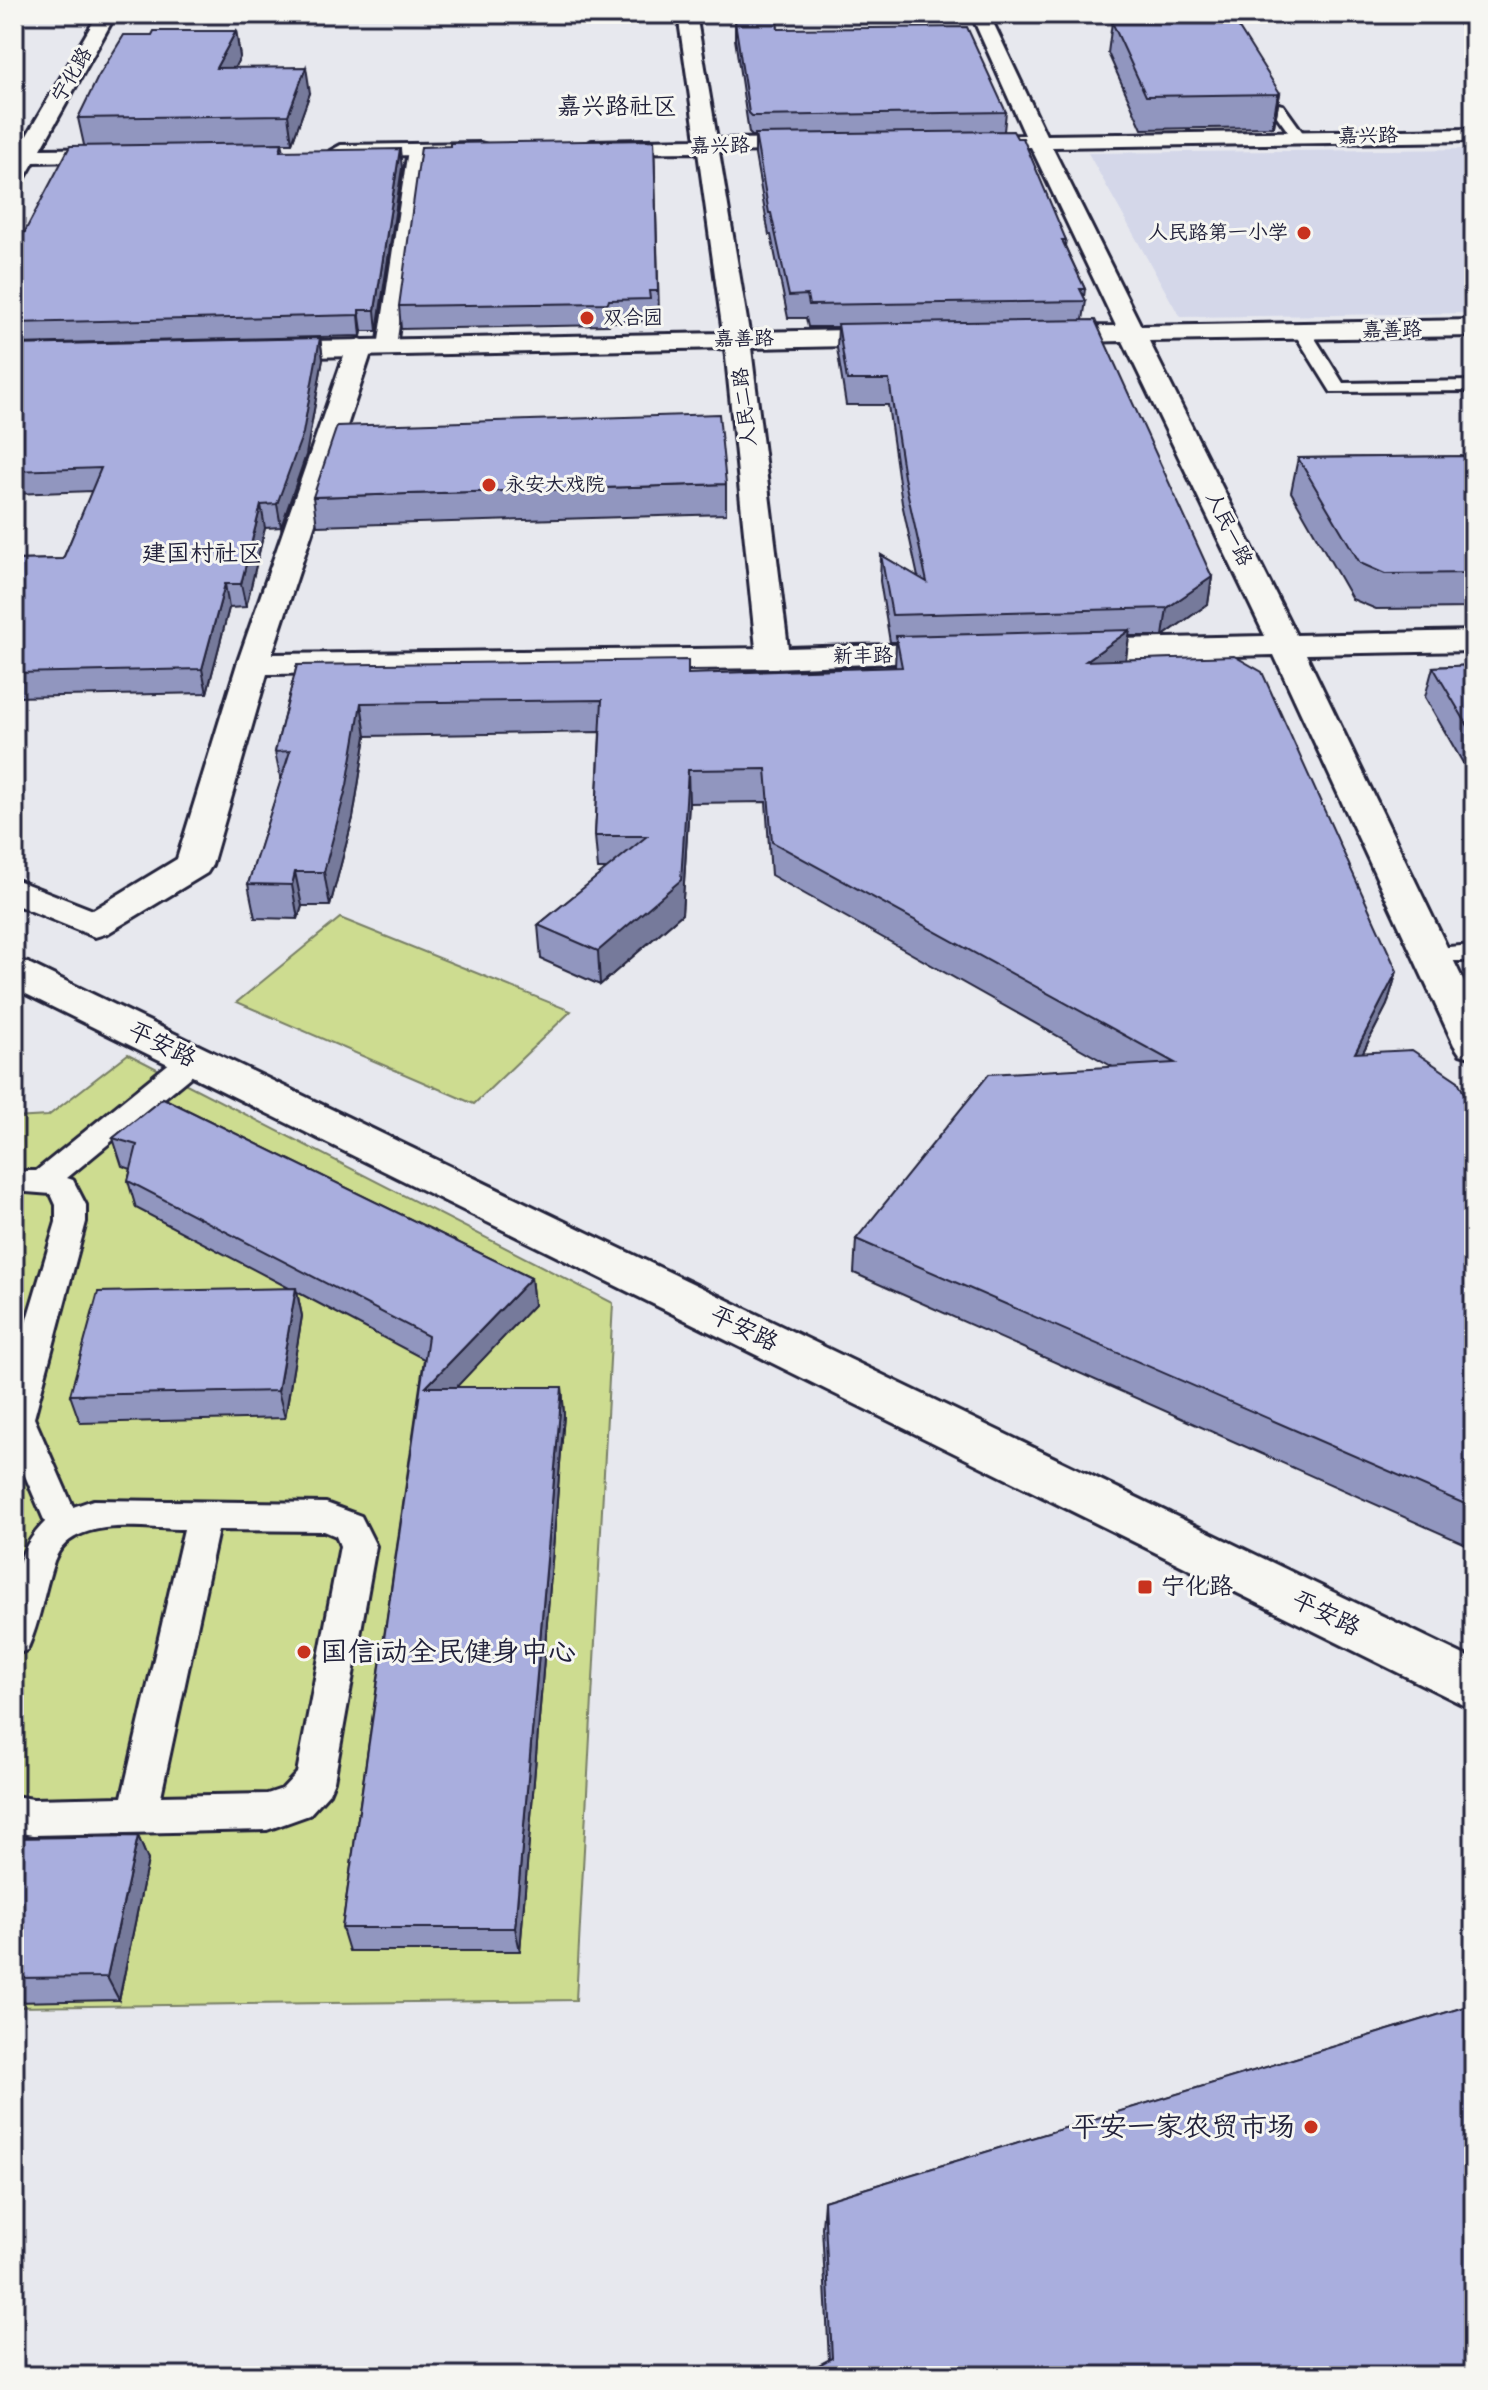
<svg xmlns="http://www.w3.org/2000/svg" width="1488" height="2390" font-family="'Architects Daughter','LXGW WenKai TC',sans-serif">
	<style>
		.built { fill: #d4d7e9 }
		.green { fill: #cddc90; stroke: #787f66; stroke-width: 2 }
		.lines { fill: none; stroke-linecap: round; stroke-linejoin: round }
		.service-casing { stroke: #22223b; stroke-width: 6 }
		.minor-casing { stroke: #22223b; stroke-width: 6 }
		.tertiary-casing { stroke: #22223b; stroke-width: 6 }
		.primary-casing { stroke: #22223b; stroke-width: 6 }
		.service { fill: #f6f6f2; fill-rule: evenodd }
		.minor { fill: #f6f6f2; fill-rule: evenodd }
		.tertiary { fill: #f6f6f2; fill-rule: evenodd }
		.primary { fill: #f6f6f2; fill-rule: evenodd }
		.wall { fill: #9196bf; stroke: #22223b; stroke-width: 2 }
		.shaded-wall { fill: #767a9b; stroke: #22223b; stroke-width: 2 }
		.building { fill: #a9aede; stroke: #22223b; stroke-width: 2 }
		.poi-dot { fill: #c8321e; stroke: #f6f6f2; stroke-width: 3 }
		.labels { text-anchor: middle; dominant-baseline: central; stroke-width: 6; stroke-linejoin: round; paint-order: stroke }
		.far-street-label { font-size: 20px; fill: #22223b; stroke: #f6f6f2 }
		.far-poi-label { font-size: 20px; fill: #22223b; stroke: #f6f6f2; text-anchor: start }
		.far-quarter-label { font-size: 24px; fill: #22223b; stroke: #f6f6f2 }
		.street-label { font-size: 24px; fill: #22223b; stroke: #f6f6f2 }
		.poi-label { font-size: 24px; fill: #22223b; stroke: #f6f6f2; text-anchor: start }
		.near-poi-label { font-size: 28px; fill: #22223b; stroke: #f6f6f2; text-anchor: start }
	</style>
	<rect width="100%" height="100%" fill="#e7e8ee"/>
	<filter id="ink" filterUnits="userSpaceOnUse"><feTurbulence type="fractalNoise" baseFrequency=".0125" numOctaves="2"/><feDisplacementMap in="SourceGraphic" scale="16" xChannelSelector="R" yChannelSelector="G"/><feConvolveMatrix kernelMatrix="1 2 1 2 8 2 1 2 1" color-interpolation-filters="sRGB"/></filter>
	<g filter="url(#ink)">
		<polygon class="built" points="1474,149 1474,313 1180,317 1088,153"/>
		<g class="green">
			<polygon points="340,918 571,1011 474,1104 237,1002"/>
			<polygon points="128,1054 613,1303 576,2000 14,2007 14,1118 48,1116"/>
		</g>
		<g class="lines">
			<g class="service-casing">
				<g id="service">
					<polygon points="1278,104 1283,105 1306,137 1304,140 1294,140 1271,108"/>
					<polygon points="415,146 422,150 396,347 387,352 378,347 408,150"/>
					<polygon points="1302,326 1308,327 1343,383 1474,381 1474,391 1331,392 1293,331"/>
					<polygon points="1474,945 1474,961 1423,961 1419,955 1423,949"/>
					<path d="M192,1051L202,1053L206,1060L202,1067L67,1178L73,1180L86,1205V1222L34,1418L73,1507L93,1500L326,1503L361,1516L376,1546L334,1781L329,1793L309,1815L267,1830L33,1835L14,1832V1796L33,1799L122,1797L184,1529C145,1529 72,1514 54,1561C44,1590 40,1622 27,1650L14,1655C14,1602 5,1562 45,1522L14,1450V1363L56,1222V1205L51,1194L14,1191V1171H36L182,1053ZM218,1530L324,1531L336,1536L340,1546L297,1773L282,1789L267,1794L161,1796Z"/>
				</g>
			</g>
			<g class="minor-casing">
				<polygon id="minor" points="360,339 369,342 373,347 272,654 773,648 784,651 789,658 784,665 773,668 267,674 212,865 207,873 108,933 95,937 14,904 14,879 93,910 177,859 237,664 347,347 351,342"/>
			</g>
			<g class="tertiary-casing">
				<g id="tertiary">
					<polygon points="98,14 116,14 41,149 124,148 135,154 124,160 34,162 23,181 14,182 14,150 19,149"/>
					<polygon points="678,14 696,14 717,139 816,138 827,144 816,150 719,152 749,332 896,329 905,332 909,337 905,342 896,345 751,348 788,648 956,643 967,646 972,653 967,660 773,668 762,665 757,658 725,348 261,358 252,355 248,350 252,345 261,342 723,333 698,152 592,153 581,147 592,141 696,139"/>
					<polygon points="971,14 989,14 1046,135 1474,129 1474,141 1052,147 1141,326 1474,320 1474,336 1149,341 1296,635 1474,631 1474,651 1306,654 1474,1003 1474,1058 1460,1054 1454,1045 1274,655 1069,660 1058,657 1053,650 1058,643 1069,640 1265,636 1123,341 1040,343 1031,340 1027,335 1031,330 1040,327 1116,326 1031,147 964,148 953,142 964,136 1025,135"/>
					<polygon points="480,143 487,145 491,149 487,153 341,157 330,151 341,145"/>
					<polygon points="14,960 28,963 1474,1660 1474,1710 14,988"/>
				</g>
			</g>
			<g class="primary-casing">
				<polygon id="primary" points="1454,14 1473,14 1474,33 1467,31"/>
			</g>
			<use href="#service" class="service"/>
			<use href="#minor" class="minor"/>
			<use href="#tertiary" class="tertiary"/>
			<use href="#primary" class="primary"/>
		</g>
		<g class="wall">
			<polygon points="735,21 778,29 1006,112 1004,131 1066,240 1065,246 1085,289 1084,297 1086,301 1083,320 1212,577 1208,604 1163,636 1129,636 1126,659 1397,971 1387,1005 1363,1052 1474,1114 1474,1548 854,1273 856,1239 1113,1067 771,875 766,802 689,803 682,914 600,985 541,959 538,925 607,869 598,869 595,836 600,732 366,736 353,818 330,906 302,906 298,919 255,918 248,884 281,781 275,752 297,665 688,674 895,667 896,642 890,642 880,581 881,555 918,577 902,503 888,405 846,405 837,348 838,327 808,327 806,318 788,318 771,235 769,235 755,155 755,136 752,136 749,133 735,39"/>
			<polygon points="1112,22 1280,93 1274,126 1272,127 1142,129 1108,53"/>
			<polygon points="236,31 240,57 234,67 310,93 292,143 282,143 284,151 402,168 377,331 362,331 361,336 14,344 14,252 84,145 78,118 152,35"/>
			<polygon points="654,140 659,313 650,313 650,321 610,322 609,325 401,329 399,306"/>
			<polygon points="320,338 323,359 306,455 281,527 265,528 246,607 229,608 207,693 14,697 14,560 63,559 92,491 14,494 14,345"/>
			<polygon points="1474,456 1474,608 1376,609 1352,599 1291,492 1298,458"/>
			<polygon points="726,484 726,514 317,526 313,497"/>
			<polygon points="1474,665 1474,782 1425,697 1433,667"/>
			<polygon points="163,1098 531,1278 534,1305 456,1387 562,1387 564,1415 520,1951 349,1951 342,1928 424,1359 297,1292 302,1316 285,1418 80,1423 70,1395 289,1288 136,1208 128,1181 131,1169 122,1166 113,1138"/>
			<polygon points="138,1836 148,1860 119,2000 14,2002 14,1838"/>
			<polygon points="1474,2004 829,2360 822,2227 824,2201"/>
		</g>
		<g class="shaded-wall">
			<polygon points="236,31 240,57 221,94 216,68"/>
			<polygon points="306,67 310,93 292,143 288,115"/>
			<polygon points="1280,93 1274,126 1272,127 1278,94"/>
			<polygon points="400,149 402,168 377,331 375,310"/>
			<polygon points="359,310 362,331 361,336 359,315"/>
			<polygon points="320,338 323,359 306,455 281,527 277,504"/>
			<polygon points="261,505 265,528 246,607 241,584"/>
			<polygon points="1212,577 1208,604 1163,636 1167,608"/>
			<polygon points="225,584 229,608 207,693 202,669"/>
			<polygon points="1130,630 1125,662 1086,661"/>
			<polygon points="361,703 366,736 353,818 330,906 324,872"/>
			<polygon points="688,770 689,803 682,914 600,985 598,951"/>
			<polygon points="295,872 302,906 298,919 292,885"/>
			<polygon points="1397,971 1387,1005 1345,1087 1355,1053"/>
			<polygon points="531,1278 534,1305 431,1414 426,1387"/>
			<polygon points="296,1288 302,1316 285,1418 278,1391"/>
			<polygon points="562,1387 564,1415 520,1951 515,1928"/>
			<polygon points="138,1836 148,1860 119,2000 107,1977"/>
		</g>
		<g class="building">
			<polygon points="777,20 778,29 967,27 1006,112 752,116 749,113 735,21"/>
			<polygon points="1112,22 1235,22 1280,93 1278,94 1146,96"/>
			<polygon points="154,31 236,31 216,68 306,67 288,115 78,118 98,77 124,35 152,35"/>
			<polygon points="1013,131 1017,138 1023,138 1066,240 1062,240 1085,289 1080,289 1086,301 809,305 807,295 789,296 771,213 769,213 755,134"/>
			<polygon points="654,140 658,291 649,291 650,299 609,300 608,303 399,306 421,147 450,146 450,143"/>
			<polygon points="282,143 280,151 400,149 375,310 359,310 359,315 14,323 14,252 70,146"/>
			<polygon points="1095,320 1212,577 1167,608 892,615 881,555 927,582 904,477 889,380 847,380 838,324"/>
			<polygon points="320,338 303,433 277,504 261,505 241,584 225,584 202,669 14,673 14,560 63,559 101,468 14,471 14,345"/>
			<polygon points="719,414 726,484 313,497 337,426"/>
			<polygon points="1474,456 1474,573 1385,574 1360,563 1298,458"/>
			<polygon points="1130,630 1086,661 1234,656 1262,672 1397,971 1355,1053 1412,1050 1458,1081 1474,1114 1474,1508 856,1239 989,1074 1175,1063 772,842 766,769 688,770 681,880 598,951 538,925 647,836 595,836 602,700 361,703 347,785 324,872 295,872 292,885 248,884 290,751 275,752 297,665 688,660 688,674 902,667 896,636"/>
			<polygon points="1474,665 1474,736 1433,667"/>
			<polygon points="163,1098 531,1278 426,1387 562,1387 515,1928 342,1928 428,1336 128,1181 137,1145 113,1138"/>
			<polygon points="296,1288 278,1391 70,1395 98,1292"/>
			<polygon points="138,1836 107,1977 14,1978 14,1838"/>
			<polygon points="1474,2004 1474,2376 798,2376 832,2358 824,2201"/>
		</g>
	</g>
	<g class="poi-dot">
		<circle cx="1304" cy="233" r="8"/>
		<circle cx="587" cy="318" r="8"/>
		<circle cx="489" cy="485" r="8"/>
		<rect x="1137" y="1579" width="16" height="16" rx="4"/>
		<circle cx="304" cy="1652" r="8"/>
		<circle cx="1311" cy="2127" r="8"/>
	</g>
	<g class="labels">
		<g class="far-street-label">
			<text transform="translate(72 75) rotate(-60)">宁化路</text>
			<text transform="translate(1368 136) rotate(-1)">嘉兴路</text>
			<text transform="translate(720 146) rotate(-1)">嘉兴路</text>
			<text transform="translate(1392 330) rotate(-1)">嘉善路</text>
			<text transform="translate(744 339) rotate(-1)">嘉善路</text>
			<text transform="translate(745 407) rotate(-97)">人民二路</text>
			<text transform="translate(1229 529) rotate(64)">人民一路</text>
			<text transform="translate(863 656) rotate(-1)">新丰路</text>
		</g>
		<g class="far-poi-label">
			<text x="1288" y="233" text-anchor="end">人民路第一小学</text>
			<text x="603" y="318">双合园</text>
			<text x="505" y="485">永安大戏院</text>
		</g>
		<g class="far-quarter-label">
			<text x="617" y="107">嘉兴路社区</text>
			<text x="202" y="554">建国村社区</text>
		</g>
		<g class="street-label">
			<text transform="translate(162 1045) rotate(26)">平安路</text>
			<text transform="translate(744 1329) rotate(26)">平安路</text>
			<text transform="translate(1326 1614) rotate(26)">平安路</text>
		</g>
		<g class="poi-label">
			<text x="1161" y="1587">宁化路</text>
		</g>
		<g class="near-poi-label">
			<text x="320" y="1652">国信i动全民健身中心</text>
			<text x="1295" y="2127" text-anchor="end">平安一家农贸市场</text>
		</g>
	</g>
	<rect width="1488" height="2390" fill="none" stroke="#f6f6f2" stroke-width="48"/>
	<rect x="24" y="24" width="1440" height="2342" fill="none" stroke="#22223b" stroke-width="3" filter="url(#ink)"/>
</svg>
